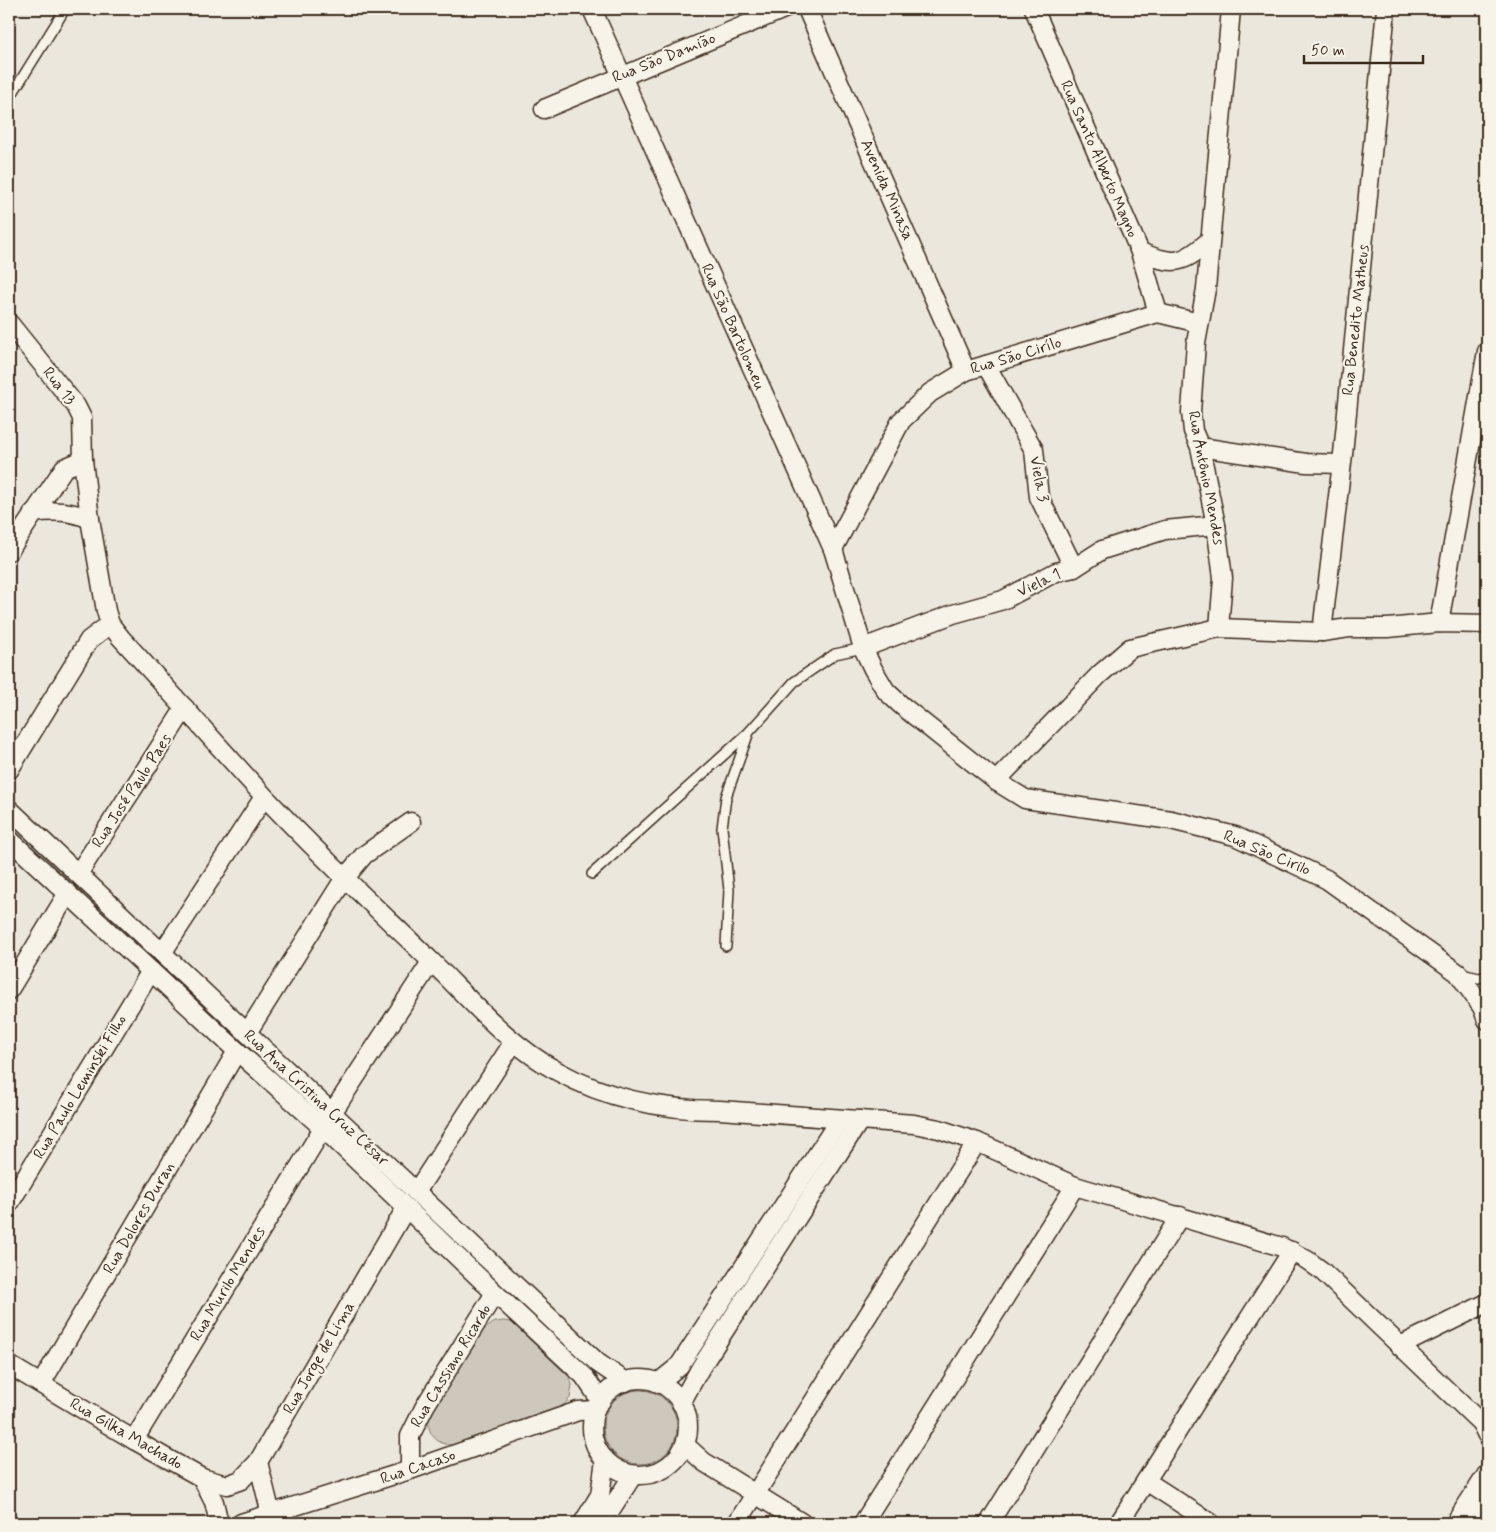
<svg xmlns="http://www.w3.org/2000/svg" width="1496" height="1532" font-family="Mynerve,sans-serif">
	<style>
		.green { fill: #cec8bc; stroke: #84796d }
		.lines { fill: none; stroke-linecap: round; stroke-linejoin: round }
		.service-casing { stroke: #3b2a1e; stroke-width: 12 }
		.minor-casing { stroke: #3b2a1e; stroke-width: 21 }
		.service { stroke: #f7f3e8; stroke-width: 9 }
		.minor { stroke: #f7f3e8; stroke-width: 18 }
		.labels { text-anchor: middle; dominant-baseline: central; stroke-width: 4; stroke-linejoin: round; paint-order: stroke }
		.street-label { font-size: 16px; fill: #3b2a1e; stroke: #f7f3e8 }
	</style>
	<rect width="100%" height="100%" fill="#ece7dc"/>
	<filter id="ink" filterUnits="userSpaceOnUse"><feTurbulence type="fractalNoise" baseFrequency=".02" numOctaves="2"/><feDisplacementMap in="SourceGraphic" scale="10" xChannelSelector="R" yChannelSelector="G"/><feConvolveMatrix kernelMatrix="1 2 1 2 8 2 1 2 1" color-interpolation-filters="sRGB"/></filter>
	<g filter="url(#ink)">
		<g class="green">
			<path d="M504,1321L512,1322L570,1378L572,1385L570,1398L562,1407L556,1410L455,1445C435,1446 423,1430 431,1411L483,1330L495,1322Z"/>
			<circle cx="640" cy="1427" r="37"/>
		</g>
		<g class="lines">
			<g class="service-casing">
				<g id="service">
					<polyline points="9,99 65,9"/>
					<polyline points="592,874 747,734"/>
					<polyline points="726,946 729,890 722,828 726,797 749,732 794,682 835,654 863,648"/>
					<polyline points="1461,974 1479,978 1487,976"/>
				</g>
			</g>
			<g class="minor-casing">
				<g id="minor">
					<polyline points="592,9 833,549 863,648 873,669 886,691 901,705 996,781 1025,799 1171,820 1235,836 1326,879 1458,973 1482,1007 1487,1020"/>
					<polyline points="807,9 966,371"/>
					<polyline points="1034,9 1140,252 1158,313"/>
					<polyline points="544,109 784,9"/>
					<path d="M1140,252C1174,265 1181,266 1210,240"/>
					<path d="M9,323L76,406L82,418L83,460L90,519L106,611L110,624L121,638C169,690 216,744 264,796C317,853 374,906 430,960C470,999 507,1044 557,1071C607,1099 663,1110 720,1110L914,1124L939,1129L977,1142L1075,1186L1282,1247L1307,1260L1322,1271L1481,1423L1487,1435"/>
					<polyline points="986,365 1034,450 1039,497 1074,568"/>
					<polyline points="1200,447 1306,463 1341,464"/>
					<path d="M33,513C54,510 71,511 90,519"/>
					<polyline points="833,549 901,421 930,393 966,371 1158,313 1199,323"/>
					<polyline points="9,551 64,468 83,460"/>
					<polyline points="1439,623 1487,351"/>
					<polyline points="1219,628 1223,578 1216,525 1200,447 1193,431 1191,412 1196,343 1206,289 1231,9"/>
					<polyline points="1322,632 1343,454 1386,9"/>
					<polyline points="863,648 953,614 1003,600 1056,572 1074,568 1102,550 1165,530 1216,525"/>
					<polyline points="9,770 89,640 110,624"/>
					<polyline points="996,781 1100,674 1130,648 1219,628 1322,632 1349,628 1388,628 1439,623 1487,624"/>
					<polyline points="9,809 598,1363 626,1382"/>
					<polyline points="9,839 237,1051 323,1128 495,1293 584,1376 601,1401"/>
					<polyline points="78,874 185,708"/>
					<polyline points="162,953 264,797"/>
					<polyline points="9,990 68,893"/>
					<polyline points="247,1033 344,879 364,855 411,822"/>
					<polyline points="332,1113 431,962"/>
					<polyline points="416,1192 513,1043"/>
					<polyline points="9,1204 151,971"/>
					<polyline points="1400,1346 1487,1303"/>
					<polyline points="9,1365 134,1440 202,1478 214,1502 219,1523"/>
					<circle cx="640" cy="1427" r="48"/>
					<polyline points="658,1383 679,1366 840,1119"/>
					<polyline points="41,1384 237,1051"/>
					<polyline points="681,1403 701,1367 860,1120"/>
					<polyline points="134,1440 323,1128"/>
					<polyline points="685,1445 704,1462 802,1523"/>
					<polyline points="410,1470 410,1436 425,1406 495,1293"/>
					<polyline points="202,1478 227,1485 241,1480 258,1462"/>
					<polyline points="1146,1481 1211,1523"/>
					<polyline points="271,1514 258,1462 406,1208"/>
					<polyline points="241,1523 410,1470 578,1411 595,1410"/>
					<polyline points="583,1523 600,1495 605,1460"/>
					<polyline points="602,1523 633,1475"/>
					<polyline points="737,1523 977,1142"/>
					<polyline points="863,1523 1075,1186"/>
					<polyline points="989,1523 1180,1216"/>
					<polyline points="1119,1523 1292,1251"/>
					<polyline points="1455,1523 1487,1474"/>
					<polyline points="1474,1523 1487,1505"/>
				</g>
			</g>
			<use href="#service" class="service"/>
			<use href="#minor" class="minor"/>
		</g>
	</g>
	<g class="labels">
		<g class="street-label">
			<text transform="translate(664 58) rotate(-22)">Rua São Damião</text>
			<text transform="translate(1099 159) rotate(66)">Rua Santo Alberto Magno</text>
			<text transform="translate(887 190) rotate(66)">Avenida Minasa</text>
			<text transform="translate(1356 320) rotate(-84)">Rua Benedito Matheus</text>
			<text transform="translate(733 327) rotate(66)">Rua São Bartolomeu</text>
			<text transform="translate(1016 356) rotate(-17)">Rua São Cirílo</text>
			<text transform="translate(59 386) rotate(52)">Rua 13</text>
			<text transform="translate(1206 478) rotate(79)">Rua Antônio Mendes</text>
			<text transform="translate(1039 479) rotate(79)">Viela 3</text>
			<text transform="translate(1039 583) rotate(-25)">Viela 1</text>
			<text transform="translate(132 791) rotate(-57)">Rua José Paulo Paes</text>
			<text transform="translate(1267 853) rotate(23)">Rua São Cirilo</text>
			<text transform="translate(80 1087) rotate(-59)">Rua Paulo Leminski Filho</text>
			<text transform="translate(316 1098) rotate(43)">Rua Ana Cristina Cruz César</text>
			<text transform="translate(139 1218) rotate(-60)">Rua Dolores Duran</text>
			<text transform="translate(228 1284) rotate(-59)">Rua Murilo Mendes</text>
			<text transform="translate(319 1358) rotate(-60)">Rua Jorge de Lima</text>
			<text transform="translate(451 1366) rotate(-59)">Rua Cassiano Ricardo</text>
			<text transform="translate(126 1434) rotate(30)">Rua Gilka Machado</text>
			<text transform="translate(418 1467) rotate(-19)">Rua Cacaso</text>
		</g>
	</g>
	<rect width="1496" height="1532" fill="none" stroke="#f7f3e8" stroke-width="30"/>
	<rect x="15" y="15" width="1466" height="1502" fill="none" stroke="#3b2a1e" stroke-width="2" filter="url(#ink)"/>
	<path d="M1304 55v8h119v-8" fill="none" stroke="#3b2a1e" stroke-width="2.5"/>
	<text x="1311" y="55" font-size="15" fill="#3b2a1e" stroke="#f7f3e8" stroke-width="4" paint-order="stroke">50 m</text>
</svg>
